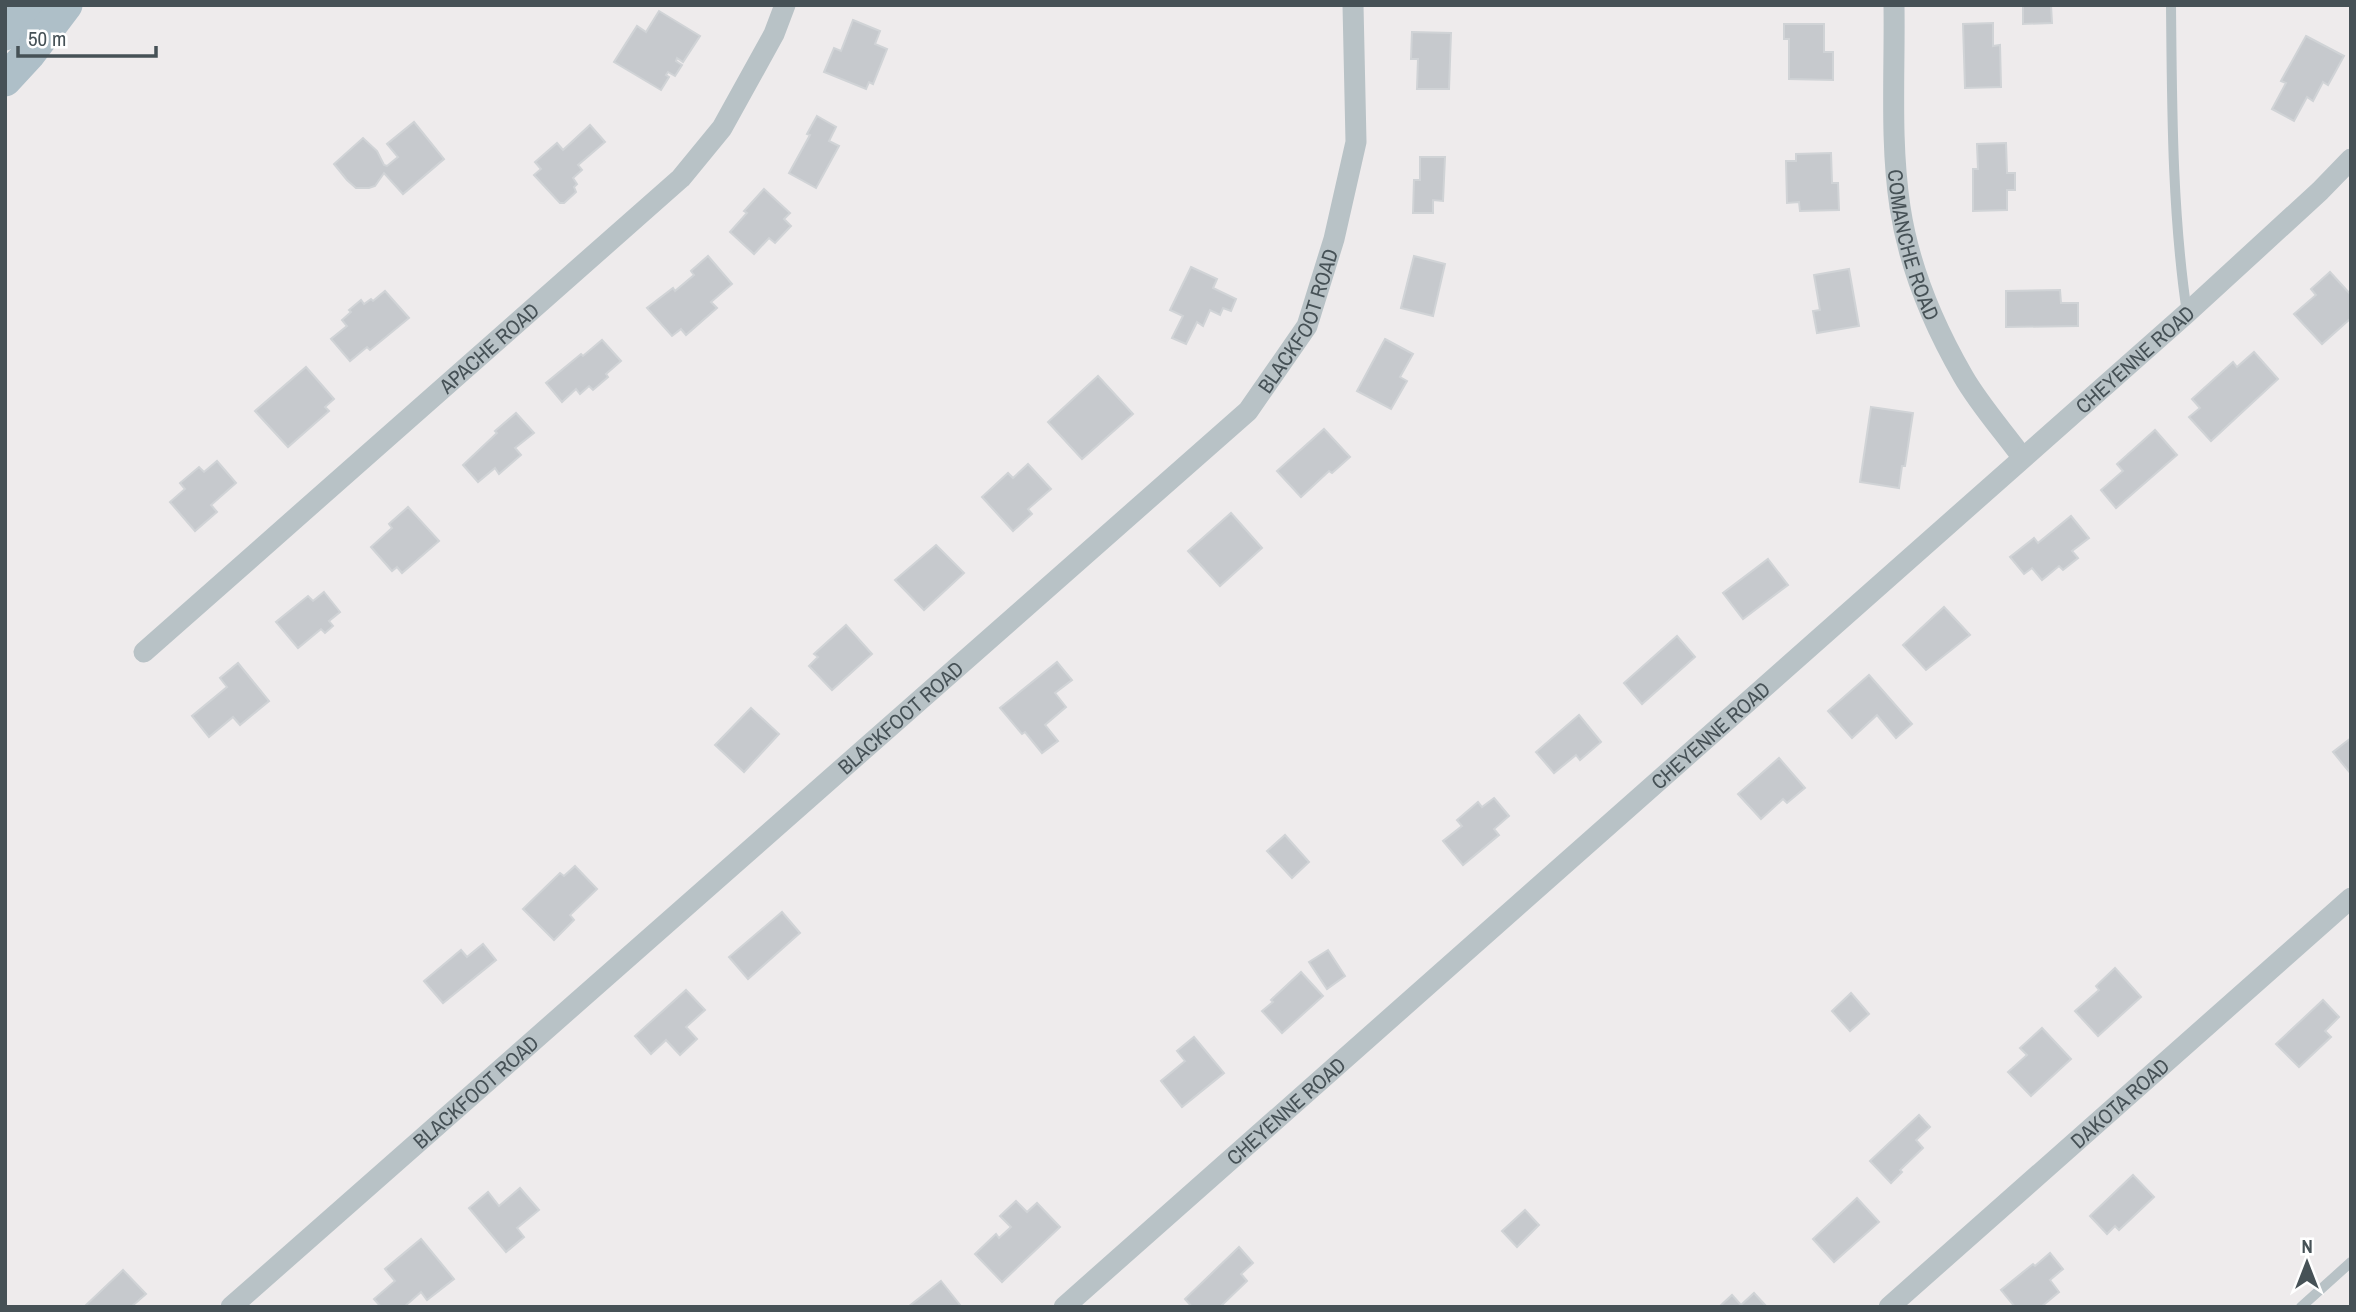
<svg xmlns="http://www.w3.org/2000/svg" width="2356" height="1312" font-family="'Archivo Narrow',sans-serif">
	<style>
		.building { fill: #c6c9cd; stroke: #d0d3d6; stroke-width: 2 }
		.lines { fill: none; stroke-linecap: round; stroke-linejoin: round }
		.service { stroke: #b8c2c6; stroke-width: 10 }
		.minor { stroke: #b8c2c6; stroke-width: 21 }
		.primary { stroke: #aebfc8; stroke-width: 33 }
		.labels { text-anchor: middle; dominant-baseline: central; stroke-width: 6; stroke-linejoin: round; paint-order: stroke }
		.street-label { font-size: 21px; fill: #465156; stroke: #fff }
	</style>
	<rect width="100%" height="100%" fill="#eeebec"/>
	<g class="building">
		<polygon points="2023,5 2051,5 2052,23 2023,24"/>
		<polygon points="659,11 700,36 683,62 677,58 676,61 682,65 675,76 668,72 666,75 669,77 661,90 614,62 637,26 646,32"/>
		<polygon points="853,20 880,31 875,44 887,49 873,84 869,82 866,89 824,72 834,48 841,51"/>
		<polygon points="1993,23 1993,46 2000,45 2001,87 1965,88 1963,24"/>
		<polygon points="1784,24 1824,24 1824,52 1833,52 1833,80 1789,79 1789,39 1784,39"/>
		<polygon points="1412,32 1451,33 1449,89 1417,89 1418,59 1411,59"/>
		<polygon points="2306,36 2344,56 2328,85 2323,82 2313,101 2307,97 2294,121 2272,109 2286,83 2281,81"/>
		<polygon points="817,116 836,127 829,141 839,146 816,188 789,173 810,135 807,134"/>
		<polygon points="414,122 444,159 403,194 384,173 375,186 369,188 356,188 347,180 334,164 363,138 377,151 384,165 387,166 398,157 387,144"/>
		<polygon points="590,125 605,142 578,165 582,170 573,178 577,184 574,187 576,192 564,203 560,203 534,175 541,169 535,162 557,143 563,150"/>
		<polygon points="2006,143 2007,173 2015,173 2015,190 2007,190 2007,210 1973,211 1973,169 1978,169 1977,144"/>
		<polygon points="1831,153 1832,183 1838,183 1839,210 1800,211 1799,202 1787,203 1786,161 1796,161 1796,154"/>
		<polygon points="1420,157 1445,157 1443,201 1433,200 1433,213 1413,213 1414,180 1420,180"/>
		<polygon points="764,189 790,213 784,219 791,226 775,243 769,238 754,254 730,232 747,213 744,211"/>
		<polygon points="708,256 732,284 711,302 717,308 686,335 681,329 672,336 647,308 673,288 675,291 694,275 691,271"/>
		<polygon points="1414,256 1445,264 1433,316 1401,308"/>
		<polygon points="1191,267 1217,279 1213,288 1236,299 1231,311 1223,308 1220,315 1210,310 1203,326 1197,322 1186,344 1172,338 1183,316 1170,310"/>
		<polygon points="1849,269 1859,326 1817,333 1813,311 1820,310 1814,275"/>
		<polygon points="2330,272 2351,295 2351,318 2322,344 2294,314 2316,295 2311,289"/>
		<polygon points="2060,290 2061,303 2078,303 2078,326 2006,327 2006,291"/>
		<polygon points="385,291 409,318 370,350 367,347 350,361 331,339 347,326 342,320 351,312 349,310 361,300 364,304 371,299 373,301"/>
		<polygon points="1385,339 1413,354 1400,377 1407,381 1391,409 1357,391"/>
		<polygon points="602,340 621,361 606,374 608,377 593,390 589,386 580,394 576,389 562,402 546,383 581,354 583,356"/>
		<polygon points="2254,352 2278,379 2211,441 2189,417 2200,408 2192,399 2233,362 2237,367"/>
		<polygon points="306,367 334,399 325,407 329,411 288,447 255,411"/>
		<polygon points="1098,376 1133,414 1082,459 1048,422"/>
		<polygon points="1871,407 1913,413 1905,466 1902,466 1899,488 1860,482"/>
		<polygon points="516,413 534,433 515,448 521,455 499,474 495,468 478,482 463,465 497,433 495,431"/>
		<polygon points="1324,429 1350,457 1332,473 1329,471 1301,497 1277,471"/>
		<polygon points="2155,430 2177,455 2116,508 2101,490 2123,471 2117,464"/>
		<polygon points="217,461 236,483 211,505 217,512 195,531 170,502 185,489 180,483 199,467 204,472"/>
		<polygon points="1028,464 1051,489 1028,509 1032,514 1013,531 982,497 1008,473 1013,478"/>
		<polygon points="408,507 439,541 402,573 397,567 392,571 371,547 392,528 389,524"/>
		<polygon points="1231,513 1262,548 1220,586 1188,551"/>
		<polygon points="2071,516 2089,538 2072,551 2078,558 2063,570 2059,566 2042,580 2032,568 2024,574 2010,557 2034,538 2038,543"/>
		<polygon points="936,545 964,573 924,610 895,580"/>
		<polygon points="1768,559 1788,585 1743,619 1723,593"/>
		<polygon points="324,592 340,612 329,621 333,626 325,633 321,629 298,648 276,622 308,596 313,601"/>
		<polygon points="1944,607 1970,635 1926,670 1903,645"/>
		<polygon points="846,625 872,654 832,690 809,666 818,657 814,654"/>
		<polygon points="1677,636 1695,657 1642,704 1624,683"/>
		<polygon points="1057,662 1072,680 1055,693 1066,707 1045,725 1058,741 1042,753 1025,732 1022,734 1000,708"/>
		<polygon points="238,663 269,701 240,725 233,717 209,737 192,716 227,687 220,678"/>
		<polygon points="1869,675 1912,724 1896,738 1877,715 1852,738 1828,711"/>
		<polygon points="751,708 779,734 744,772 715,745"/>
		<polygon points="1579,715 1601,742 1580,760 1576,755 1554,773 1536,752"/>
		<polygon points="2351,738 2351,774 2333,752"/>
		<polygon points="1779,758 1805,788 1787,803 1783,799 1761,819 1738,794"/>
		<polygon points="1494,798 1509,816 1494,829 1499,835 1463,865 1443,841 1462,826 1457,820 1478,802 1482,807"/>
		<polygon points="1285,835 1309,862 1292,878 1267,851"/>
		<polygon points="575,866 597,889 570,915 574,920 554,940 523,909 560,873 564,876"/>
		<polygon points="782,912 800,933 748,979 729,957"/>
		<polygon points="483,944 496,960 443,1003 424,981 461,950 467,957"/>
		<polygon points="1328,950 1345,976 1327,989 1309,962"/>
		<polygon points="2115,968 2141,997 2098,1036 2075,1011 2099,990 2096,986"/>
		<polygon points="1301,972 1323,996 1282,1033 1262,1011 1273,1002 1271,1000"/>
		<polygon points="686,990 705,1010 686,1027 697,1039 680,1055 666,1040 651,1054 635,1036"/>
		<polygon points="1851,993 1869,1014 1850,1031 1832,1011"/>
		<polygon points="2323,1000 2339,1017 2325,1031 2331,1037 2299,1067 2276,1044"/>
		<polygon points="2042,1028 2071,1059 2031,1096 2008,1072 2027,1055 2020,1048"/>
		<polygon points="1194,1037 1224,1073 1182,1107 1161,1081 1185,1061 1177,1051"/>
		<polygon points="1919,1115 1930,1127 1916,1140 1923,1148 1900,1170 1902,1172 1891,1183 1870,1161"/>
		<polygon points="2133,1175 2154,1197 2119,1230 2115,1226 2107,1234 2090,1216"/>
		<polygon points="520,1188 539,1210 517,1228 524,1237 506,1252 469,1208 488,1192 499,1206"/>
		<polygon points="1857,1198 1879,1222 1834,1262 1813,1239"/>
		<polygon points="1016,1201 1027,1212 1037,1203 1060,1227 1002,1282 975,1254 996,1234 999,1238 1011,1227 1000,1216"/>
		<polygon points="1525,1210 1539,1225 1517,1247 1502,1231"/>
		<polygon points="421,1239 454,1279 427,1300 421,1292 404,1307 381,1307 374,1299 395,1281 385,1269"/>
		<polygon points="1239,1247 1253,1263 1241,1274 1247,1281 1220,1307 1192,1307 1185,1299"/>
		<polygon points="2050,1253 2063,1269 2050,1280 2059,1292 2041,1307 2015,1307 2001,1290 2033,1264 2035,1266"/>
		<polygon points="123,1270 146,1294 131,1307 84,1307"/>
		<polygon points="941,1281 960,1305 957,1307 908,1307"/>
		<polygon points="1754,1293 1767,1307 1719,1307 1732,1295 1741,1305"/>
	</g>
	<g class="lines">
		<g class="service">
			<path d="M2171,5C2172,107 2172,212 2187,313"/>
			<polyline points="2301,1307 2351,1262"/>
		</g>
		<g class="minor">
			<path id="s1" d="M1894,5C1895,72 1890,141 1900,207C1909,267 1933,324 1963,376C1979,404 2003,431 2022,457"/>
			<path id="s2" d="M144,652L681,178L722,128L774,34L785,5"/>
			<path id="s3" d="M231,1307L1248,411L1307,326L1334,239L1356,142L1353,5"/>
			<path id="s4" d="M1064,1307L2187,313L2320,191L2351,159"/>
			<path id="s5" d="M1889,1307L2351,898"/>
		</g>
		<g class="primary">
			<polyline points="5,34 29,5"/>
			<polyline points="5,80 29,54 66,5"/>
		</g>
	</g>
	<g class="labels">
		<g class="street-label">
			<text stroke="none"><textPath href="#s1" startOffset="242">COMANCHE ROAD</textPath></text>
			<text stroke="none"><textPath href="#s3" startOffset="1460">BLACKFOOT ROAD</textPath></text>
			<text stroke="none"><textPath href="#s2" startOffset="460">APACHE ROAD</textPath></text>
			<text stroke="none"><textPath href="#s4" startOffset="1430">CHEYENNE ROAD</textPath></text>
			<text stroke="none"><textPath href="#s3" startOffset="892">BLACKFOOT ROAD</textPath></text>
			<text stroke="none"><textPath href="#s4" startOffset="863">CHEYENNE ROAD</textPath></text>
			<text stroke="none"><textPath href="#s3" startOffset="326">BLACKFOOT ROAD</textPath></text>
			<text stroke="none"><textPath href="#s5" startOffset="308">DAKOTA ROAD</textPath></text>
			<text stroke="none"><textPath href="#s4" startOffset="296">CHEYENNE ROAD</textPath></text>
		</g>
	</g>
	<rect width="2356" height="1312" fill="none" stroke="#465156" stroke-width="14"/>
	<g transform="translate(2307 1263)" stroke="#ffffff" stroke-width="5" paint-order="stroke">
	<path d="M0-5L12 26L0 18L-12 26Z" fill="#465156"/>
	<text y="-10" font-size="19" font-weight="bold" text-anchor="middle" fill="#465156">N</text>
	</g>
	<path d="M18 46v10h138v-10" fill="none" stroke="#465156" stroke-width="3.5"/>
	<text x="28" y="46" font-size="21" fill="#465156" stroke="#ffffff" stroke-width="5" paint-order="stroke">50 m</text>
</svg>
